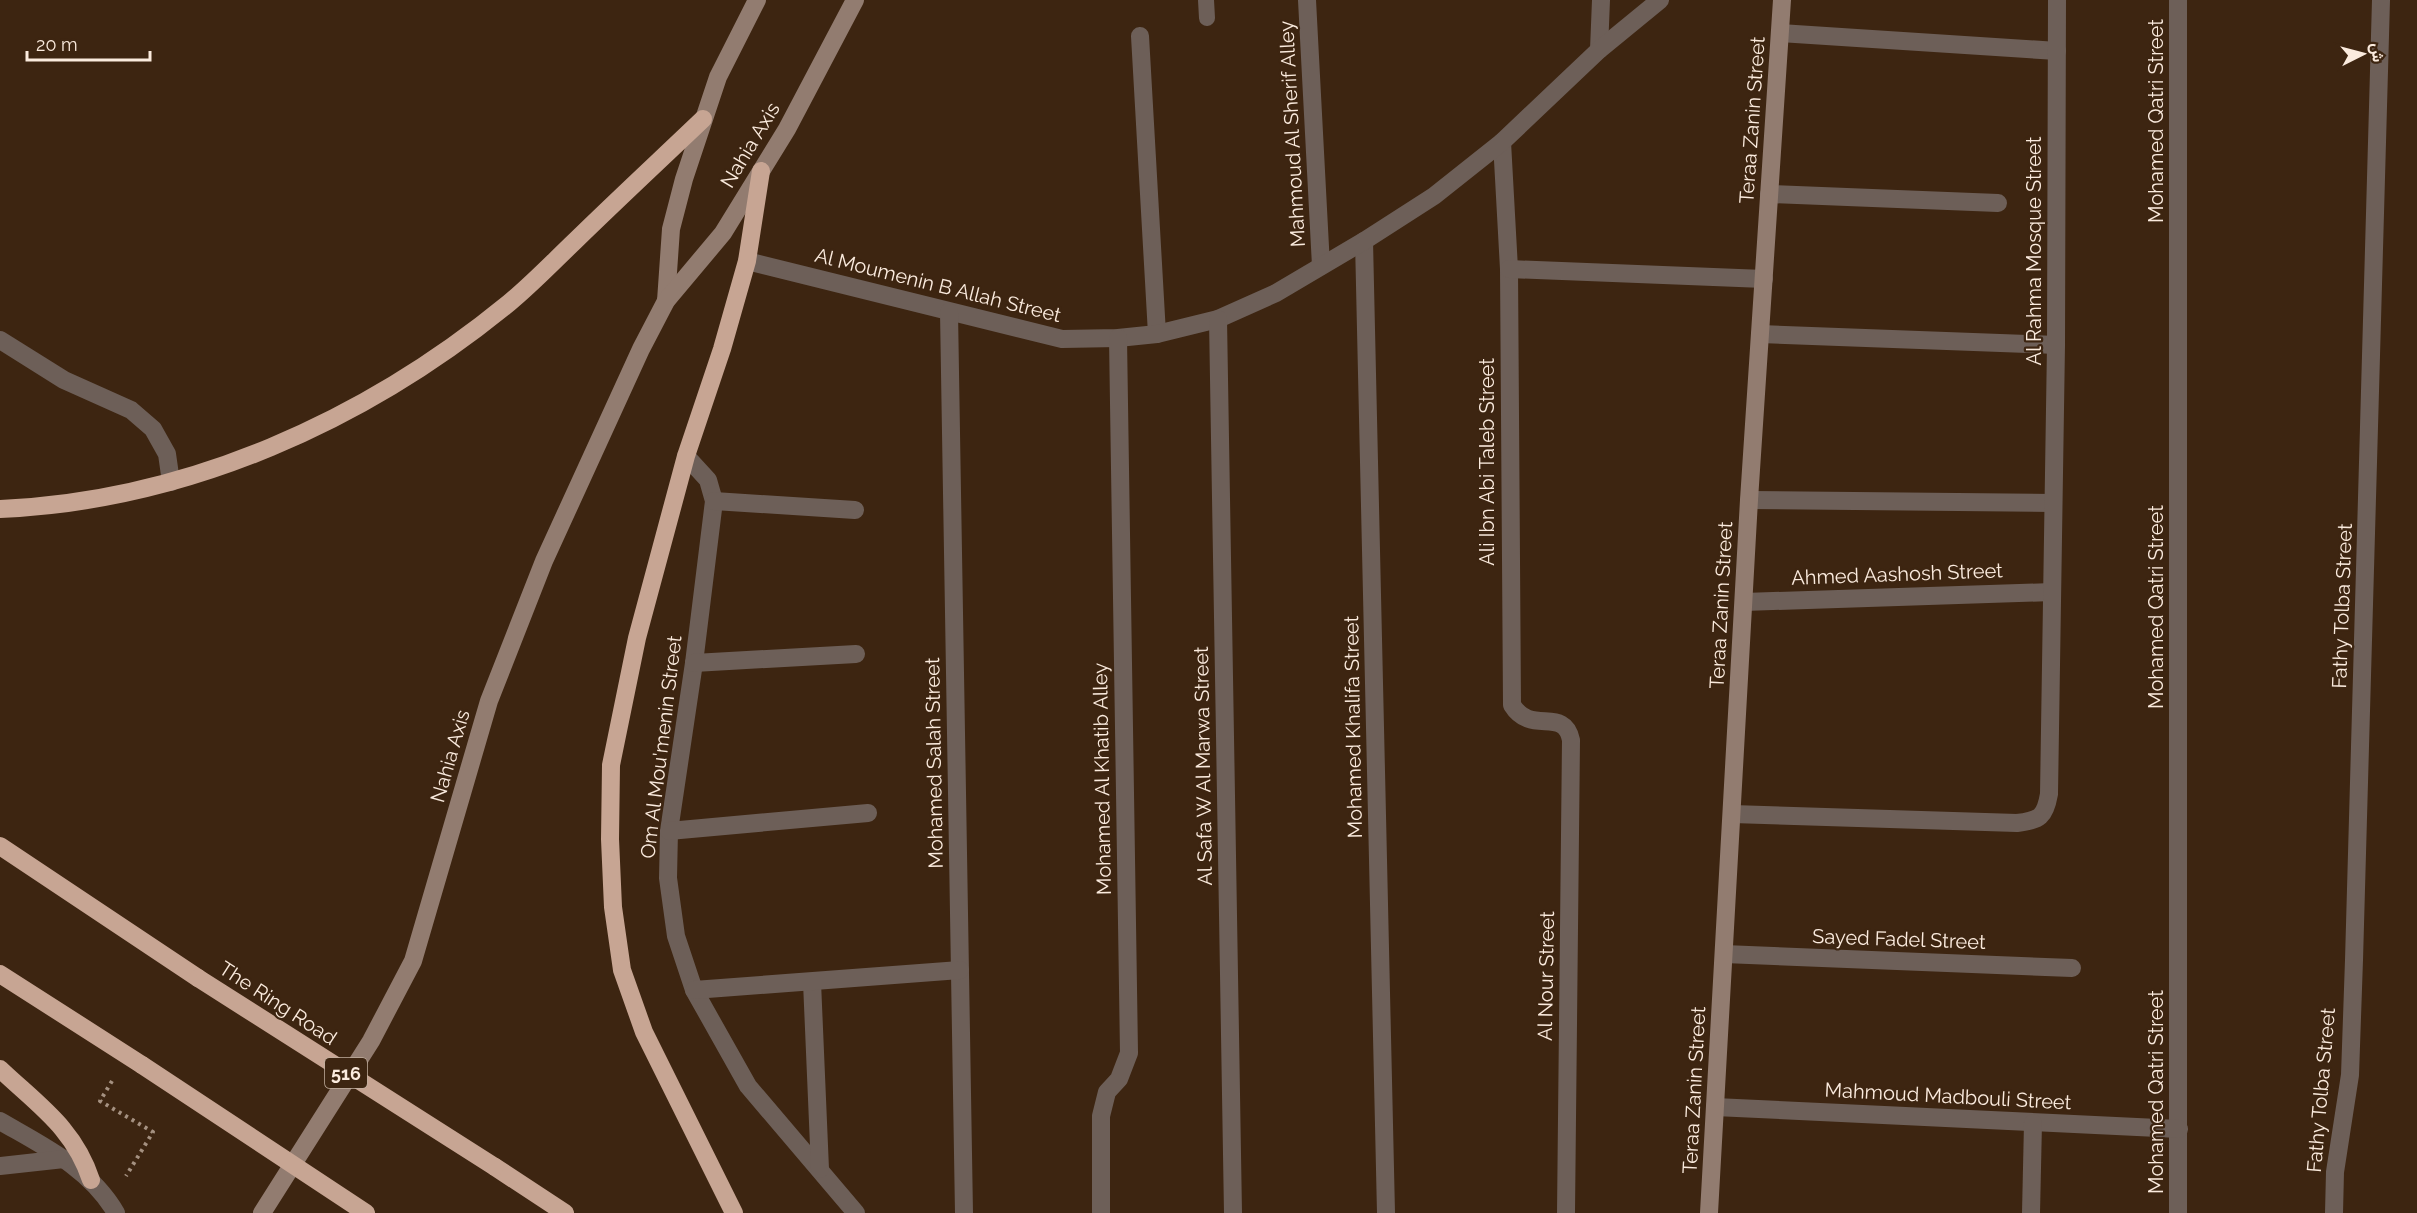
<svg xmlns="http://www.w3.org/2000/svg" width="2417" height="1213" font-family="Raleway,Vazirmatn,sans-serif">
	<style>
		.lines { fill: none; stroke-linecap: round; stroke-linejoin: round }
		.path { stroke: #a59181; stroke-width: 4; stroke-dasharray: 3 4.5; stroke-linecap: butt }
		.lane { stroke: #6d5f58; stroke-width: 16 }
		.street { stroke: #6d5f58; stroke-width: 18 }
		.secondary { stroke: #927c70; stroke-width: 18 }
		.highway { stroke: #c7a593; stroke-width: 18 }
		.highway-bridge { stroke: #c7a593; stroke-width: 18 }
		.labels { text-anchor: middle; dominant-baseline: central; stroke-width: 4.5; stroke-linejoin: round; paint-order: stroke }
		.shield { fill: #3d2511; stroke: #c2b0a0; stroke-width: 1.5 }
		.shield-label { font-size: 18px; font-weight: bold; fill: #fbebde }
		.street-label { font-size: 20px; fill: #fbebde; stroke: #3d2511 }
	</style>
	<rect width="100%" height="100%" fill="#3d2511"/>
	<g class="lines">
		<polyline class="path" points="112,1081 100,1101 153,1132 126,1176"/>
		<polyline class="lane" points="1206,0 1207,18"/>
		<g class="street">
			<polyline points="1307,0 1321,266"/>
			<polyline points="2178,0 2178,1213"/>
			<polyline points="1780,33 2057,51"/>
			<polyline points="1140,36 1157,334"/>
			<polyline points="1599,50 1601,0"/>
			<path d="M1502,142L1509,269L1512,705C1531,736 1564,706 1571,740L1566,1213"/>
			<polyline points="1769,194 1998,203"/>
			<polyline points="1364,241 1386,1213"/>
			<polyline points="747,261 1062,339 1118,338 1157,334 1218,319 1276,293 1364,241 1434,196 1502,142 1599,50 1660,0"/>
			<polyline points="1509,269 1764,279"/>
			<polyline points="949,312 964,1213"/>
			<polyline points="1218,319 1233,1213"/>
			<polyline points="1760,334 2056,345"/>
			<polyline points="0,340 64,380 131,410 153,429 167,454 171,482"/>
			<polyline points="686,456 708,480 714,501 694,663 669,831 668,878 676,936 694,990 748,1086 856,1213"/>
			<polyline points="1749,500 2053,503"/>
			<polyline points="714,501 855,510"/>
			<polyline points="1744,602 2052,592"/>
			<polyline points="694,663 856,654"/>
			<path d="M1732,814L2017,823C2040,820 2045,817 2049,794L2056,345L2057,0"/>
			<polyline points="669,831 868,813"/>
			<polyline points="1724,954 2072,968"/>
			<polyline points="812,982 820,1169"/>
			<polyline points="694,990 960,970"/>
			<polyline points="1715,1107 2179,1129"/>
			<path d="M0,1121C43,1146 90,1168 116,1213"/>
			<polyline points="0,1166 64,1159"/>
			<polyline points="1101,1213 1101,1116 1107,1092 1119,1079 1129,1053 1118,338"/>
			<polyline points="2031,1213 2033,1123"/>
			<polyline points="2334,1213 2335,1172 2350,1075 2354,960 2381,0"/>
		</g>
		<g class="secondary">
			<polyline points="666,301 671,229 684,179 718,77 757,0"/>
			<polyline points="262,1213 371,1041 413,961 489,701 544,561 641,349 666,301 723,233 787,129 855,0"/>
			<polyline points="1709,1213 1749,500 1782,0"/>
		</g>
		<g class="highway">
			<path d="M0,509C187,501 365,421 509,303C532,284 553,262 575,241C617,200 660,160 703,119"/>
			<polyline points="0,846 198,978"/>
			<polyline points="0,974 142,1065"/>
			<path d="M0,1069C38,1105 74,1128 91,1180"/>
			<polyline points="495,1167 565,1213"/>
			<polyline points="734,1213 644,1032 622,970 613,907 610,839 611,765 637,638 686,456 722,349 747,261 761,171"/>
		</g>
		<g class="highway-bridge">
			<polyline points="198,978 495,1167"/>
			<polyline points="142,1065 366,1213"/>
		</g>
	</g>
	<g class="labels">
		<rect class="shield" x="325" y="1058" width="42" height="30" rx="4.5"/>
		<g class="shield-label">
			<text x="346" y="1073">516</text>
		</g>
		<g class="street-label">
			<text transform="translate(1752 120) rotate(-86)">Teraa Zanin Street</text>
			<text transform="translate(2156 121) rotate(-90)">Mohamed Qatri Street</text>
			<text transform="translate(1292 134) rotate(-93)">Mahmoud Al Sherif Alley</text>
			<text transform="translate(750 145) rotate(-59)">Nahia Axis</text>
			<text transform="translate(2034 251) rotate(-90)">Al Rahma Mosque Street</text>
			<text transform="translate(938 285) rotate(14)">Al Moumenin B Allah Street</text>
			<text transform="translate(1487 462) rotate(-90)">Ali Ibn Abi Taleb Street</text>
			<text transform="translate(1897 574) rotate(-2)">Ahmed Aashosh Street</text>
			<text transform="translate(1721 605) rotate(-87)">Teraa Zanin Street</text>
			<text transform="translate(2342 606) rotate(-88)">Fathy Tolba Street</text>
			<text transform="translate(2156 607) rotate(-90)">Mohamed Qatri Street</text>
			<text transform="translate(1353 727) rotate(-91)">Mohamed Khalifa Street</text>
			<text transform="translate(661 747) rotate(-83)">Om Al Mou'menin Street</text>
			<text transform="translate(450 756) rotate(-74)">Nahia Axis</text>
			<text transform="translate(934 763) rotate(-91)">Mohamed Salah Street</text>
			<text transform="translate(1203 766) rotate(-91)">Al Safa W Al Marwa Street</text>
			<text transform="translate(1102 779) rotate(-91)">Mohamed Al Khatib Alley</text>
			<text transform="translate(1899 939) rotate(2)">Sayed Fadel Street</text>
			<text transform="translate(1546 976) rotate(-89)">Al Nour Street</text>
			<text transform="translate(278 1003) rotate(33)">The Ring Road</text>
			<text transform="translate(1694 1090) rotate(-87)">Teraa Zanin Street</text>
			<text transform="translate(2321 1090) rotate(-85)">Fathy Tolba Street</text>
			<text transform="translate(2156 1092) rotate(-90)">Mohamed Qatri Street</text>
			<text transform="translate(1948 1096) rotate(3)">Mahmoud Madbouli Street</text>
		</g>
	</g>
	<g transform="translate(2363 54) rotate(84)" stroke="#3d2511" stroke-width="4.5" paint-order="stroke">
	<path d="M0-4.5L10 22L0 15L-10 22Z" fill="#fbebde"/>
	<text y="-9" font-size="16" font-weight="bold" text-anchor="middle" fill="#fbebde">ش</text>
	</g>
	<path d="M27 51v9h123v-9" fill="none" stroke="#fbebde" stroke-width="3"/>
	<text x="36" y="51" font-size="18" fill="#fbebde" stroke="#3d2511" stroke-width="4.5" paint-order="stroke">20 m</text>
</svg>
